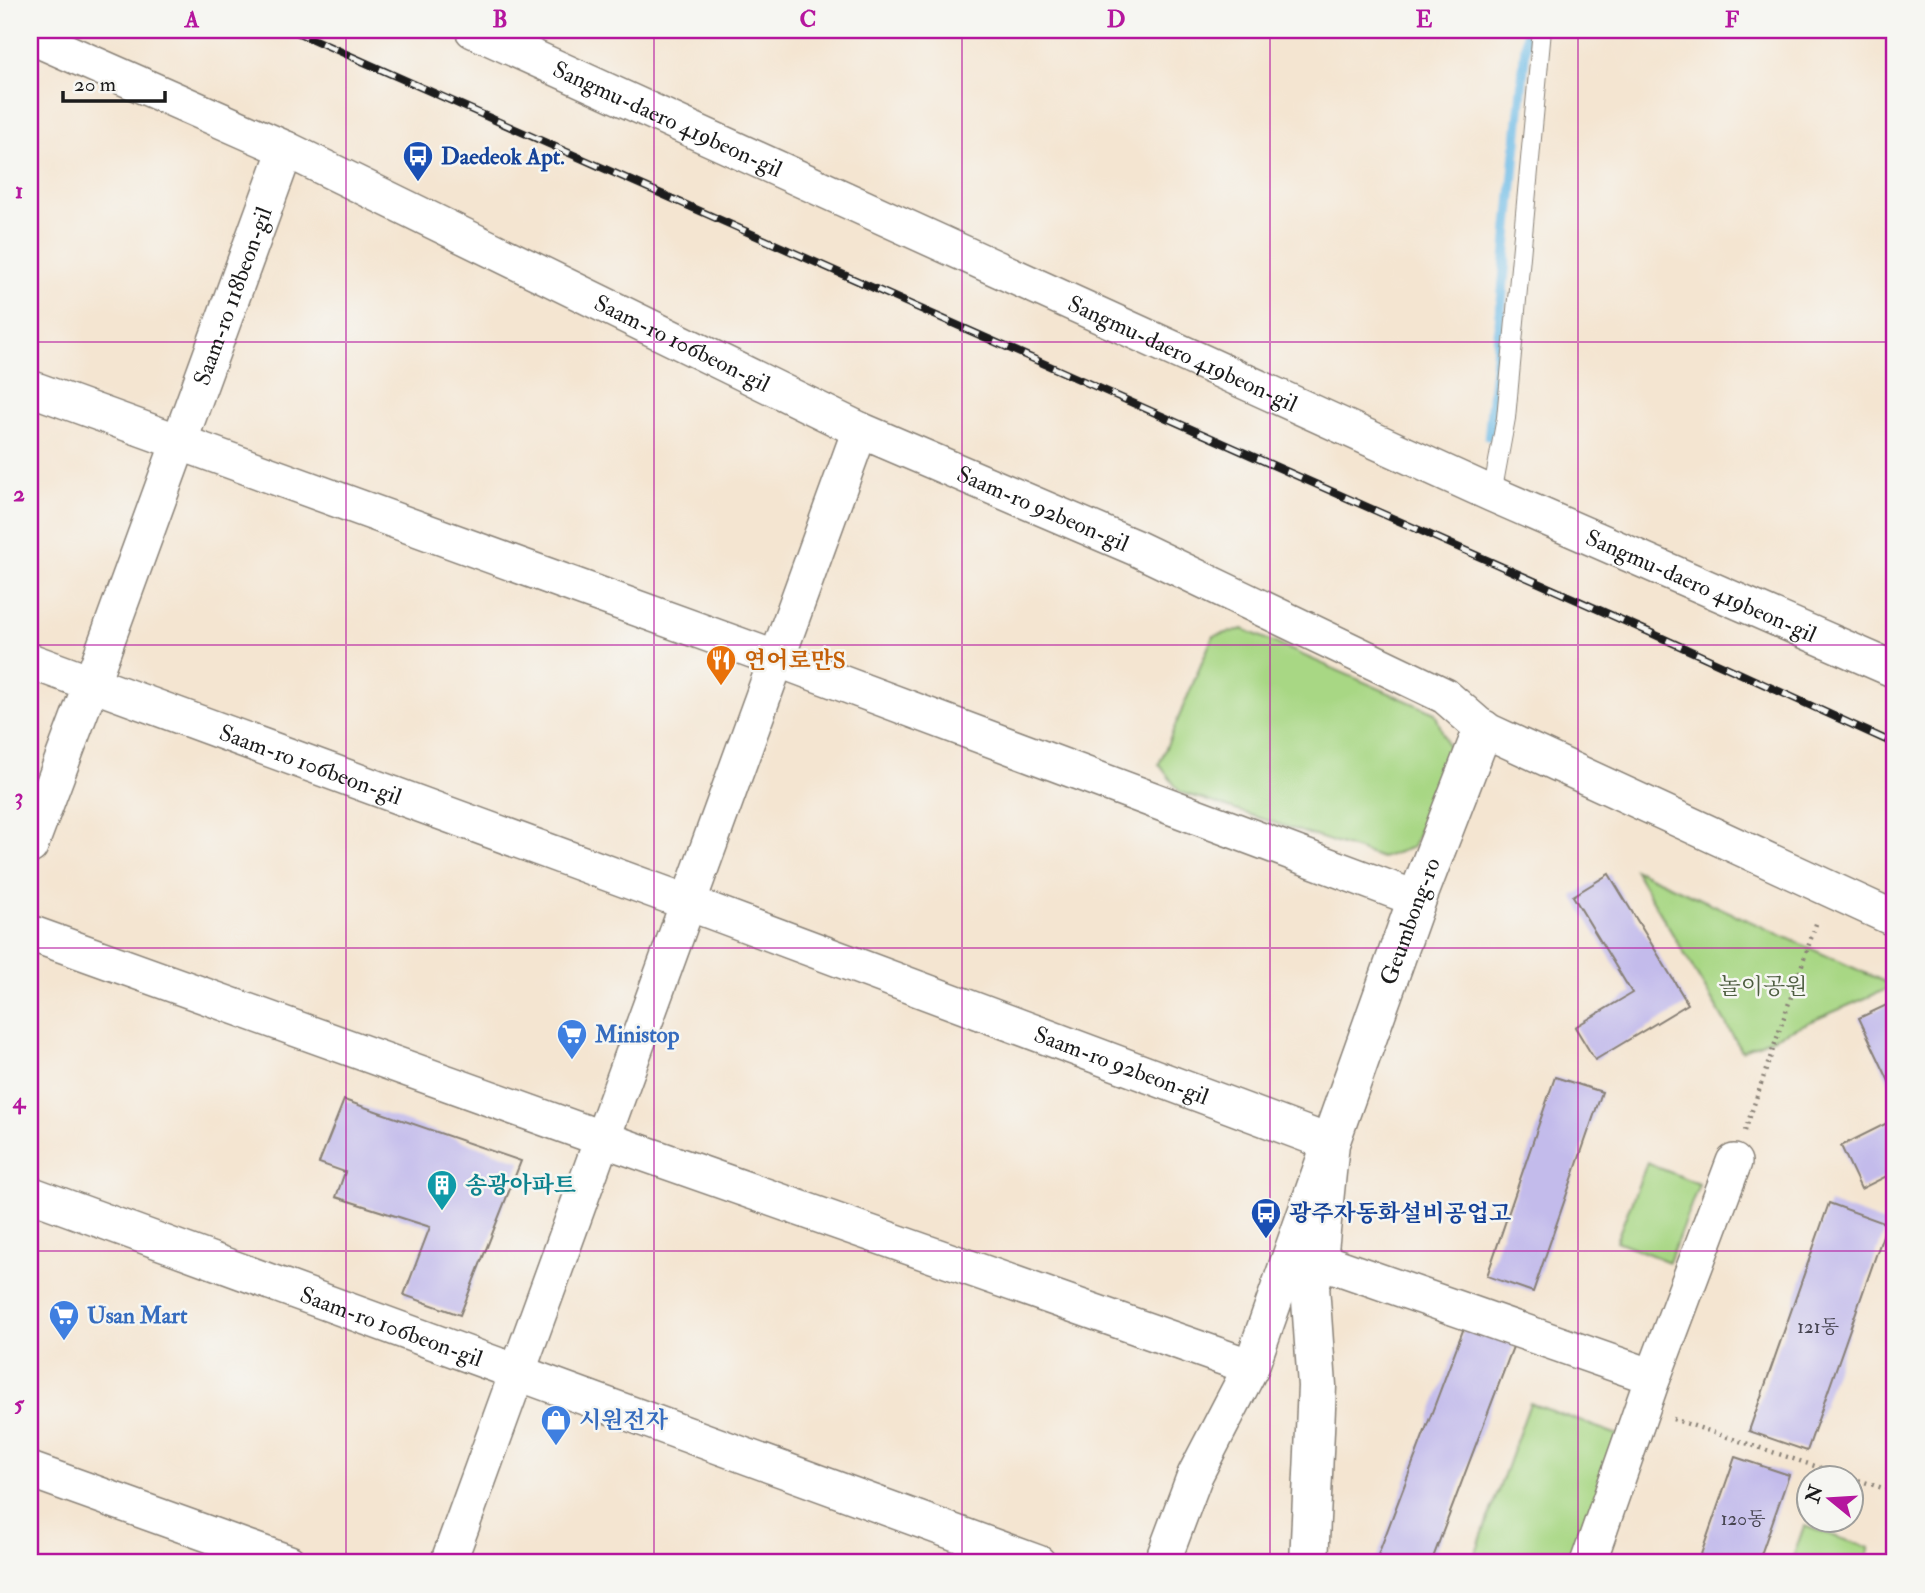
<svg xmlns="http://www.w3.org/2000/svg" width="1925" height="1593" font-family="'IM FELL Double Pica','Noto Serif KR',serif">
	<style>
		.green { fill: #a8d784; stroke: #627a50; stroke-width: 2 }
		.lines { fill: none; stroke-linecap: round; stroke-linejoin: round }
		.stream { stroke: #6bbae6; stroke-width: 10 }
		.building { fill: #c3bbeb }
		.lane-casing { stroke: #888076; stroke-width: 20 }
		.street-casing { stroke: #888076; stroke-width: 38 }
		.secondary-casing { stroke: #888076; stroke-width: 41 }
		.path { stroke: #888076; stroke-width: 4.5; stroke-dasharray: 2 5; stroke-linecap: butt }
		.lane { stroke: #fff; stroke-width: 18 }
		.street { stroke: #fff; stroke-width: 35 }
		.secondary { stroke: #fff; stroke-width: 38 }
		.rail-casing { stroke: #1c1c1c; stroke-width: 8 }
		.rail { stroke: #f6f6f2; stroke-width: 5; stroke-dasharray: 16; stroke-linecap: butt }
		.grid { fill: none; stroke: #b5179e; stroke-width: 2; stroke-opacity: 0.55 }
		.labels { text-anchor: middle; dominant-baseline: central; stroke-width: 5; stroke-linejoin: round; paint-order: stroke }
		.number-label { font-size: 19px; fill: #464450 }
		.street-label { font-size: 23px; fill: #1c1c1c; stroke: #f6f6f2 }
		.transit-label { font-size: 23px; font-weight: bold; fill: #164399; stroke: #f6f6f2; text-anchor: start }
		.food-label { font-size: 23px; font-weight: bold; fill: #c56008; stroke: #f6f6f2; text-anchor: start }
		.park-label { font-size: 23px; fill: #4d5d40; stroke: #f6f6f2 }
		.shop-label { font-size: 23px; font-weight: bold; fill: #366cbe; stroke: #f6f6f2; text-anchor: start }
		.culture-label { font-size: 23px; font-weight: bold; fill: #0d838f; stroke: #f6f6f2; text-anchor: start }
		.neatline { fill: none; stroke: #b5179e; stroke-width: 2.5 }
		.grid-label { font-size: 23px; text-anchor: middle; font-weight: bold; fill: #b5179e }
	</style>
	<rect width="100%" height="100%" fill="#f6f6f2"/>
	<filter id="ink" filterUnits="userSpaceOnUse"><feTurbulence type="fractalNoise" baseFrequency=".0143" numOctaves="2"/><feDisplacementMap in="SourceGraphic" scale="14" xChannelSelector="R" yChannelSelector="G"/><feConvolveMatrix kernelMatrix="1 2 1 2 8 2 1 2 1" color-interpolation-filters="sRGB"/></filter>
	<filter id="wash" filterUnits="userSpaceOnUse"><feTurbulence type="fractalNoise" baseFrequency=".00686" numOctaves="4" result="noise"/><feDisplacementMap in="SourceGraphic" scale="28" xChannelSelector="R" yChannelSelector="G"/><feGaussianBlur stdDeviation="1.57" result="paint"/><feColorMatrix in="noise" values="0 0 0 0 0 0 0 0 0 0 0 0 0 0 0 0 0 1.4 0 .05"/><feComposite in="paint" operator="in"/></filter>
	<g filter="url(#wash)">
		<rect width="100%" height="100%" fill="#f4e5d1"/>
		<g class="green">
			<polygon points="1243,629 1435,713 1449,749 1413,847 1382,858 1180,792 1159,764 1213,636"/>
			<polygon points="1634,869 1894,986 1742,1051"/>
			<polygon points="1647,1163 1699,1184 1669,1262 1616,1241"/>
			<polygon points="1530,1403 1621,1436 1575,1563 1472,1563"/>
			<polygon points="1804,1526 1870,1548 1864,1563 1791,1563"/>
		</g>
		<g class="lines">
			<polyline class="stream" points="1489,436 1527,30"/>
		</g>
		<g id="blocks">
			<g class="building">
				<polygon points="1609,874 1688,1004 1595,1060 1575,1027 1632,993 1573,896"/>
				<polygon points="1895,1001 1895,1094 1859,1018"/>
				<polygon points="1555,1077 1602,1092 1533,1292 1487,1276"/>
				<polygon points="344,1100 521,1161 460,1315 404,1295 430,1227 336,1197 345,1172 319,1163"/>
				<polygon points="1895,1119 1895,1172 1861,1189 1841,1146"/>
				<polygon points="1829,1203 1887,1224 1807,1451 1749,1431"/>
				<polygon points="1465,1325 1514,1344 1431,1563 1375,1563"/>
				<polygon points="1735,1457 1789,1475 1758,1563 1698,1563"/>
			</g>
		</g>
	</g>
	<g filter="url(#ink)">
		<use href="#blocks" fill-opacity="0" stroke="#888076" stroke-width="2"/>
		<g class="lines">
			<g class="lane-casing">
				<polyline id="lane" points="1492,494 1506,418 1542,30"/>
			</g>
			<g class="street-casing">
				<g id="street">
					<path id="s1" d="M473,30L1492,494L1895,670"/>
					<path id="s2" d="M30,36L286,149L860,430L1136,548L1445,696L1483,729L1895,919"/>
					<polyline points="30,388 777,659 1417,899"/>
					<path id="s3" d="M30,661L689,903L1330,1143L1251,1367L603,1139L30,933"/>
					<path id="s4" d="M30,846L91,684L286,149"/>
					<path id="s5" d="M30,1194L1038,1563"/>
					<polyline points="1318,1260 1653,1377 1588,1563"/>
					<polyline points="1653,1377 1734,1162"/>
					<polyline points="30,1470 289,1563"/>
					<polyline points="448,1563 860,430"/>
					<polyline points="1162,1563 1195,1475 1251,1367"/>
				</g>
			</g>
			<g class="secondary-casing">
				<g id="secondary">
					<path id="s6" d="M1309,1563L1317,1386L1310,1286L1318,1260L1330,1143L1417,899L1483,729"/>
				</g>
			</g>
			<g class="path">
				<polyline points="1745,1131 1817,921"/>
				<polyline points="1673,1419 1851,1478"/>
				<polyline points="1852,1478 1895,1492"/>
			</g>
			<use href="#lane" class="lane"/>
			<use href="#street" class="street"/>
			<use href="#secondary" class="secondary"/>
			<g class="rail-casing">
				<polyline id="rail" points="292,30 1649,632 1895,744"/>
			</g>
			<use href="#rail" class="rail"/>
		</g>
	</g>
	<path class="grid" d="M346,30V1563M654,30V1563M962,30V1563M1270,30V1563M1578,30V1563M30,342H1895M30,645H1895M30,948H1895M30,1251H1895"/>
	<defs>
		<g id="bus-pin" transform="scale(1.575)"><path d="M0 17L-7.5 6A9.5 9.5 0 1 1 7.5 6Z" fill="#1a4fb4" stroke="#f6f6f2"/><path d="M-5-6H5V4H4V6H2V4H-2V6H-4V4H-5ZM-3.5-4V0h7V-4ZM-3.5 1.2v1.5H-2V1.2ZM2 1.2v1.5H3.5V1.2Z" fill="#fff"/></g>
		<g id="restaurant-pin" transform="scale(1.575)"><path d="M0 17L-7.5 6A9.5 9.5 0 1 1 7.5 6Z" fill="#e8710a" stroke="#f6f6f2"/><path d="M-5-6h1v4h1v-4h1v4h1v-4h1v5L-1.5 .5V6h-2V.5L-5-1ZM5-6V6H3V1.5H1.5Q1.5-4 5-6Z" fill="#fff"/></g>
		<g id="supermarket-pin" transform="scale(1.575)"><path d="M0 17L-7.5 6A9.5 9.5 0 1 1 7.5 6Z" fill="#3f7fe0" stroke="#f6f6f2"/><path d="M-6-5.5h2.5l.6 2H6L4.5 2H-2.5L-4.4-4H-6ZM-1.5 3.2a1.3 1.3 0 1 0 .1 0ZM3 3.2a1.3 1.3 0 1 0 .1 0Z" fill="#fff"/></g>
		<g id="building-pin" transform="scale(1.575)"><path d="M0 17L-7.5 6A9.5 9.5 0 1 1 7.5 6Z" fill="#0f9aa8" stroke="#f6f6f2"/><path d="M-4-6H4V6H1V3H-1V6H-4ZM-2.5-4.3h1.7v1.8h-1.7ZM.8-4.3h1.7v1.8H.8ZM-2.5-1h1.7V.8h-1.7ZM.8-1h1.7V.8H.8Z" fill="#fff"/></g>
		<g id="shop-pin" transform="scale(1.575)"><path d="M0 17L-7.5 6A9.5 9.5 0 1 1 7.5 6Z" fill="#3f7fe0" stroke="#f6f6f2"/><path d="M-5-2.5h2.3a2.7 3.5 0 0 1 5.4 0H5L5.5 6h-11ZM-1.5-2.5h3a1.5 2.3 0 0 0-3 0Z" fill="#fff"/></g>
	</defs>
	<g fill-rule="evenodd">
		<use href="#bus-pin" x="418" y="156"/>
		<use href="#restaurant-pin" x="721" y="660"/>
		<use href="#supermarket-pin" x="572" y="1034"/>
		<use href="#building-pin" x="442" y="1185"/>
		<use href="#bus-pin" x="1266" y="1213"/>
		<use href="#supermarket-pin" x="64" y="1315"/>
		<use href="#shop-pin" x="556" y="1420"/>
	</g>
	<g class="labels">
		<g class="number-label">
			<text x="1818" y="1327">121동</text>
			<text x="1743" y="1519">120동</text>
		</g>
		<g class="street-label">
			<text stroke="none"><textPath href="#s1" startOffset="214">Sangmu-daero 419beon-gil</textPath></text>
			<text stroke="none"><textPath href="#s4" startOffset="586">Saam-ro 118beon-gil</textPath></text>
			<text stroke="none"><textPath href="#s2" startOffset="721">Saam-ro 106beon-gil</textPath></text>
			<text stroke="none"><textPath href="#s1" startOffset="780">Sangmu-daero 419beon-gil</textPath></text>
			<text stroke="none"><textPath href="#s2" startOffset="1118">Saam-ro 92beon-gil</textPath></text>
			<text stroke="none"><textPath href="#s1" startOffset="1348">Sangmu-daero 419beon-gil</textPath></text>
			<text stroke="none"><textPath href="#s3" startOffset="299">Saam-ro 106beon-gil</textPath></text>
			<text stroke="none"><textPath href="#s6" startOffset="658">Geumbong-ro</textPath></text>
			<text stroke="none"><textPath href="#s3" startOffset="1164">Saam-ro 92beon-gil</textPath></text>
			<text stroke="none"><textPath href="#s5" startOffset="385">Saam-ro 106beon-gil</textPath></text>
		</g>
		<g class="transit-label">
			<text x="441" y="156">Daedeok Apt.</text>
			<text x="1289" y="1213">광주자동화설비공업고</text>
		</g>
		<g class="food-label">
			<text x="744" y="660">연어로만S</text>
		</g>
		<g class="park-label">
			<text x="1763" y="986">놀이공원</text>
		</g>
		<g class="shop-label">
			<text x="595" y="1034">Ministop</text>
			<text x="87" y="1315">Usan Mart</text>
			<text x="579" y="1420">시원전자</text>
		</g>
		<g class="culture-label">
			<text x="465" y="1185">송광아파트</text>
		</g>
	</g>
	<rect width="1925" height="1593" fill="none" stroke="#f6f6f2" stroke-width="77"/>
	<g transform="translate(1830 1499) rotate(288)"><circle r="33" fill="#f6f6f2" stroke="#9f9f9c" stroke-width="2"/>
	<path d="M0-5L12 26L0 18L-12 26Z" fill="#b5179e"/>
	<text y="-10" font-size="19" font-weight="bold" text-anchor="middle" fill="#1c1c1c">N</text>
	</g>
	<path d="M63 91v10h102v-10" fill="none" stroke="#1c1c1c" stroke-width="3.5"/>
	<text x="74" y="91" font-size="21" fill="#1c1c1c" stroke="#f6f6f2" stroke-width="5" paint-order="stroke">20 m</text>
	<rect x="38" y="38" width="1848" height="1516" class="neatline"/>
	<g class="grid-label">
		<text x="192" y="27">A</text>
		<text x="500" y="27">B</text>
		<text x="808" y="27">C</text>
		<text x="1116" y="27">D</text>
		<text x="1424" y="27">E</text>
		<text x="1732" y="27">F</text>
		<text x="19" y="198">1</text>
		<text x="19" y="501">2</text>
		<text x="19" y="804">3</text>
		<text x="19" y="1108">4</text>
		<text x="19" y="1411">5</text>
	</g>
</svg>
